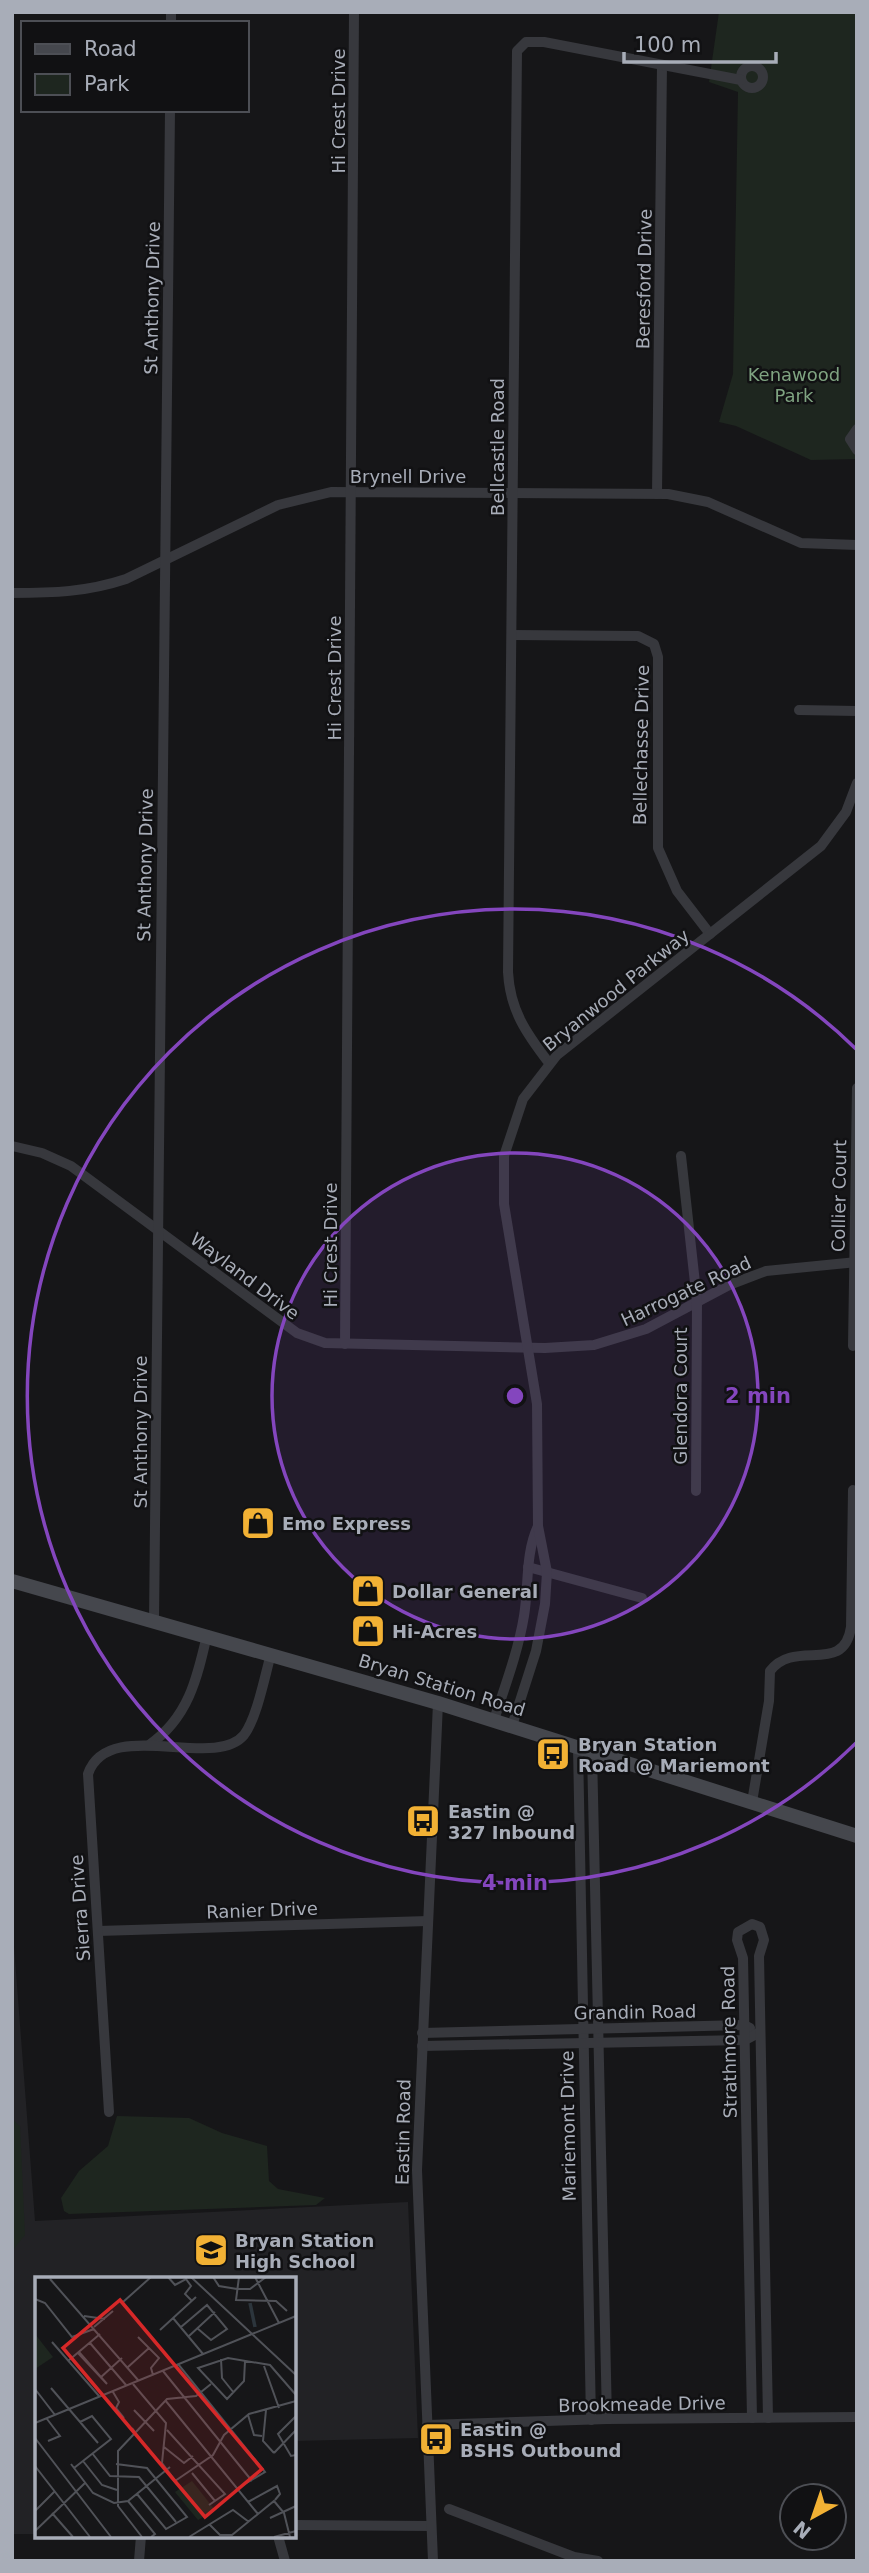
<svg xmlns="http://www.w3.org/2000/svg" width="869" height="2573" font-family="'DejaVu Sans',sans-serif">
	<style>
		.built { fill: #222225 }
		.green { fill: #1e261f }
		.lines { fill: none; stroke-linecap: round; stroke-linejoin: round }
		.minor { stroke: #37383d; stroke-width: 10 }
		.secondary { stroke: #45474d; stroke-width: 14 }
		.ring { fill: none; stroke: #8446be; stroke-width: 3.5 }
		.labels { text-anchor: middle; dominant-baseline: central; stroke-width: 5; stroke-linejoin: round; paint-order: stroke }
		.street-label { font-size: 18px; fill: #a8adb8; stroke: #111113 }
		.park-label { font-size: 18px; fill: #7fa381; stroke: #111113 }
		.poi-label { font-size: 18px; font-weight: bold; fill: #a8adb8; stroke: #111113; text-anchor: start }
		.inset-river { fill: none; stroke: #2c353c; stroke-width: 3.5 }
		.inset-road { fill: none; stroke: #505258; stroke-width: 2 }
		.view { fill: #d62828; fill-opacity: 0.15; stroke: #d62828; stroke-width: 3.5 }
		.inset-edge { fill: none; stroke: #a8adb8; stroke-width: 3.5 }
		.centre { fill: #8446be; stroke: #111113; stroke-width: 3.5 }
		.ring-label { font-size: 21px; text-anchor: middle; font-weight: bold; fill: #8446be; stroke: #111113; stroke-width: 5; stroke-linejoin: round; paint-order: stroke }
	</style>
	<rect width="100%" height="100%" fill="#161618"/>
	<polygon class="built" points="12,1920 35,2221 408,2202 418,2438 294,2441 294,2279 37,2279 37,2534 12,2534"/>
	<g class="green">
		<polygon points="719,12 857,12 857,459 811,460 736,426 719,422 733,374 738,92 709,82"/>
		<polygon points="117,2116 189,2118 222,2133 267,2146 269,2181 278,2189 325,2198 316,2205 69,2214 64,2211 61,2198 79,2171 108,2146"/>
		<polygon points="12,2119 20,2126 25,2235 12,2251"/>
	</g>
	<g class="lines">
		<g class="minor">
			<polyline points="171,23 171,12"/>
			<circle cx="752" cy="77" r="11"/>
			<polyline points="857,429 850,439 857,450"/>
			<polyline points="657,494 662,65"/>
			<path d="M12,593C53,593 87,592 126,579L278,505L331,492L668,494L708,502L801,543L857,545"/>
			<polyline points="512,635 638,636 654,644 658,657 658,848 677,891 710,934"/>
			<polyline points="799,710 857,711"/>
			<path d="M549,1063C526,1033 510,1010 508,972L517,51L526,42H544L741,80"/>
			<polyline points="12,1146 42,1153 71,1166 297,1333 325,1343 545,1348 594,1345 646,1329 729,1285 766,1271 857,1262"/>
			<polyline points="681,1156 697,1301 696,1491"/>
			<polyline points="345,1344 354,12"/>
			<polyline points="853,1346 857,1088"/>
			<polyline points="528,1567 642,1598"/>
			<polyline points="154,1621 170,110"/>
			<path d="M494,1720C505,1686 518,1652 524,1616C529,1586 525,1554 538,1526"/>
			<polyline points="512,1726 536,1651 545,1604 547,1572 538,1526 537,1404 504,1204 504,1156 523,1099 557,1055 821,846 846,812 857,783"/>
			<path d="M149,1745C188,1718 197,1679 207,1635"/>
			<polyline points="578,1747 591,2420"/>
			<polyline points="592,1752 607,2419"/>
			<path d="M752,1802L769,1701L770,1671C795,1638 844,1676 851,1627L853,1490"/>
			<polyline points="98,1931 428,1921"/>
			<polyline points="422,2033 744,2025 750,2028"/>
			<polyline points="422,2046 745,2040 760,2032"/>
			<path d="M109,2112L88,1774C108,1716 214,1771 244,1735C257,1718 265,1675 271,1654"/>
			<polyline points="752,2418 743,1958 737,1940 738,1932 752,1924 760,1927 764,1940 759,1956 768,2418"/>
			<polyline points="427,2425 607,2419 857,2417"/>
			<polyline points="449,2509 574,2557 598,2561"/>
			<polyline points="294,2525 431,2526"/>
			<polyline points="278,2536 285,2561"/>
			<polyline points="139,2561 141,2536"/>
			<polyline points="433,2561 417,2170 438,1703"/>
		</g>
		<polyline class="secondary" points="12,1581 438,1703 857,1836"/>
	</g>
	<circle cx="515" cy="1396" r="243" fill="#8446be" fill-opacity=".12"/>
	<g class="ring">
		<circle cx="515" cy="1396" r="243"/>
		<path d="M856 1743A487 487 0 1 1 856 1049"/>
	</g>
	<defs>
		<g id="shop-square" transform="scale(1.75)"><rect x="-9" y="-9" width="18" height="18" rx="4" fill="#f2b134" stroke="#111113"/><path d="M-5-2.5h2.3a2.7 3.5 0 0 1 5.4 0H5L5.5 6h-11ZM-1.5-2.5h3a1.5 2.3 0 0 0-3 0Z" fill="#111"/></g>
		<g id="bus-square" transform="scale(1.75)"><rect x="-9" y="-9" width="18" height="18" rx="4" fill="#f2b134" stroke="#111113"/><path d="M-5-6H5V4H4V6H2V4H-2V6H-4V4H-5ZM-3.5-4V0h7V-4ZM-3.5 1.2v1.5H-2V1.2ZM2 1.2v1.5H3.5V1.2Z" fill="#111"/></g>
		<g id="school-square" transform="scale(1.75)"><rect x="-9" y="-9" width="18" height="18" rx="4" fill="#f2b134" stroke="#111113"/><path d="M0-5L7-2L0 1L-7-2ZM-4 1L0 2.5L4 1V4Q0 6-4 4Z" fill="#111"/></g>
	</defs>
	<g fill-rule="evenodd">
		<use href="#shop-square" x="258" y="1523"/>
		<use href="#shop-square" x="368" y="1591"/>
		<use href="#shop-square" x="368" y="1631"/>
		<use href="#bus-square" x="553" y="1754"/>
		<use href="#bus-square" x="423" y="1821"/>
		<use href="#school-square" x="211" y="2250"/>
		<use href="#bus-square" x="436" y="2439"/>
	</g>
	<g class="labels">
		<g class="street-label">
			<text transform="translate(338 111) rotate(-90)">Hi Crest Drive</text>
			<text transform="translate(644 279) rotate(-89)">Beresford Drive</text>
			<text transform="translate(152 298) rotate(-89)">St Anthony Drive</text>
			<text transform="translate(497 447) rotate(-90)">Bellcastle Road</text>
			<text x="408" y="476">Brynell Drive</text>
			<text transform="translate(334 678) rotate(-90)">Hi Crest Drive</text>
			<text transform="translate(641 745) rotate(-89)">Bellechasse Drive</text>
			<text transform="translate(145 865) rotate(-89)">St Anthony Drive</text>
			<text transform="translate(616 990) rotate(-39)">Bryanwood Parkway</text>
			<text transform="translate(839 1196) rotate(-89)">Collier Court</text>
			<text transform="translate(330 1245) rotate(-90)">Hi Crest Drive</text>
			<text transform="translate(245 1276) rotate(37)">Wayland Drive</text>
			<text transform="translate(686 1291) rotate(-25)">Harrogate Road</text>
			<text transform="translate(680 1396) rotate(-90)">Glendora Court</text>
			<text transform="translate(140 1432) rotate(-90)">St Anthony Drive</text>
			<text transform="translate(442 1685) rotate(17)">Bryan Station Road</text>
			<text transform="translate(80 1908) rotate(-94)">Sierra Drive</text>
			<text transform="translate(262 1910) rotate(-2)">Ranier Drive</text>
			<text transform="translate(635 2012) rotate(-1)">Grandin Road</text>
			<text transform="translate(729 2042) rotate(-91)">Strathmore Road</text>
			<text transform="translate(568 2126) rotate(-91)">Mariemont Drive</text>
			<text transform="translate(403 2132) rotate(-89)">Eastin Road</text>
			<text transform="translate(642 2404) rotate(-1)">Brookmeade Drive</text>
		</g>
		<g class="park-label">
			<text x="794" y="374">Kenawood<tspan x="794" dy="21">Park</tspan></text>
		</g>
		<g class="poi-label">
			<text x="282" y="1523">Emo Express</text>
			<text x="392" y="1591">Dollar General</text>
			<text x="392" y="1631">Hi-Acres</text>
			<text x="578" y="1744">Bryan Station<tspan x="578" dy="21">Road @ Mariemont</tspan></text>
			<text x="448" y="1811">Eastin @<tspan x="448" dy="21">327 Inbound</tspan></text>
			<text x="235" y="2240">Bryan Station<tspan x="235" dy="21">High School</tspan></text>
			<text x="460" y="2429">Eastin @<tspan x="460" dy="21">BSHS Outbound</tspan></text>
		</g>
	</g>
	<g transform="translate(35 2277)">
		<rect width="261" height="261" fill="#161618"/>
		<path d="M0,57L18,80L0,92ZM157,204L180,233L163,243L140,215Z" fill="#1e261f"/>
		<path class="inset-river" d="M215,26L220,50"/>
		<path class="inset-road" d="M133,0L140,8L151,2L156,9L150,17L157,24M156,0L261,98M178,0L184,9L202,12H215L231,0M204,0L201,23L241,24L252,34M220,0L244,46M15,2L103,103M0,22L10,26L37,60L59,52M88,25L116,0M49,39L70,42M138,41L168,77M59,50L78,34M146,50L172,28L192,52L176,63L162,51M125,53L161,20M154,59L180,35M103,60L124,81L116,91L118,98M17,65L64,119M55,66L91,108M43,76L72,107L44,75M186,82L187,101L199,116M33,84L65,57M210,84L209,104L192,122L163,91L193,81L235,88L261,118M143,87L230,195L203,211M229,89L244,131M93,90L114,71M128,94L217,204M65,101L87,81M98,107L131,146L127,186L145,210M16,111L63,166M0,112L20,138M78,115L84,125L81,131L89,141M130,123L223,237M99,133L119,154M231,133L228,164L239,176M213,138L219,158L227,159M261,139L243,157L256,179L261,178M12,142L25,159L13,164M0,146L261,39M97,151L114,174M132,153L190,217L174,228M0,161L76,260M129,170L149,186L158,179M57,176L75,199L104,200L141,245M239,176L261,153M48,184L67,208L82,213M36,187L58,216L79,226L93,224L135,190M81,187L112,191L152,240L131,252L102,217M0,189L55,260M39,191L76,162L57,139L45,145M157,196L180,224M140,204L178,178L189,158L214,137L261,124M93,224L120,257L116,260M213,225L242,209L245,217L240,223M0,234L19,215M17,236L38,260M235,241L261,229M174,247L185,258H197L239,224L249,236L255,260M0,254L50,206M107,260L83,229V174L132,122L161,119L176,107M154,260L198,233L214,245M239,260L261,254"/>
		<path class="view" d="M85,23L227,192L170,240L28,71Z"/>
		<rect width="261" height="261" class="inset-edge"/>
	</g>
	<circle cx="515" cy="1396" r="10" class="centre"/>
	<g class="ring-label">
		<text x="758" y="1403">2 min</text>
		<text x="515" y="1890">4 min</text>
	</g>
	<rect width="869" height="2573" fill="none" stroke="#a8adb8" stroke-width="28"/>
	<rect x="21" y="21" width="228" height="91" fill="#111113" stroke="#4d4f55" stroke-width="2"/>
	<rect x="35" y="44" width="35" height="10" fill="#45474d" stroke="#4d4f55" stroke-width="2"/>
	<text x="84" y="56" font-size="21" fill="#a8adb8">Road</text>
	<rect x="35" y="74" width="35" height="21" fill="#1e261f" stroke="#4d4f55" stroke-width="2"/>
	<text x="84" y="91" font-size="21" fill="#a8adb8">Park</text>
	<g transform="translate(813 2517) rotate(220)"><circle r="33" fill="#111113" stroke="#4d4f55" stroke-width="2"/>
	<path d="M0-5L12 26L0 18L-12 26Z" fill="#f2b134"/>
	<text y="-10" font-size="19" font-weight="bold" text-anchor="middle" fill="#a8adb8">N</text>
	</g>
	<path d="M624 52v10h152v-10" fill="none" stroke="#a8adb8" stroke-width="3.5"/>
	<text x="634" y="52" font-size="21" fill="#a8adb8" stroke="#111113" stroke-width="5" paint-order="stroke">100 m</text>
</svg>
